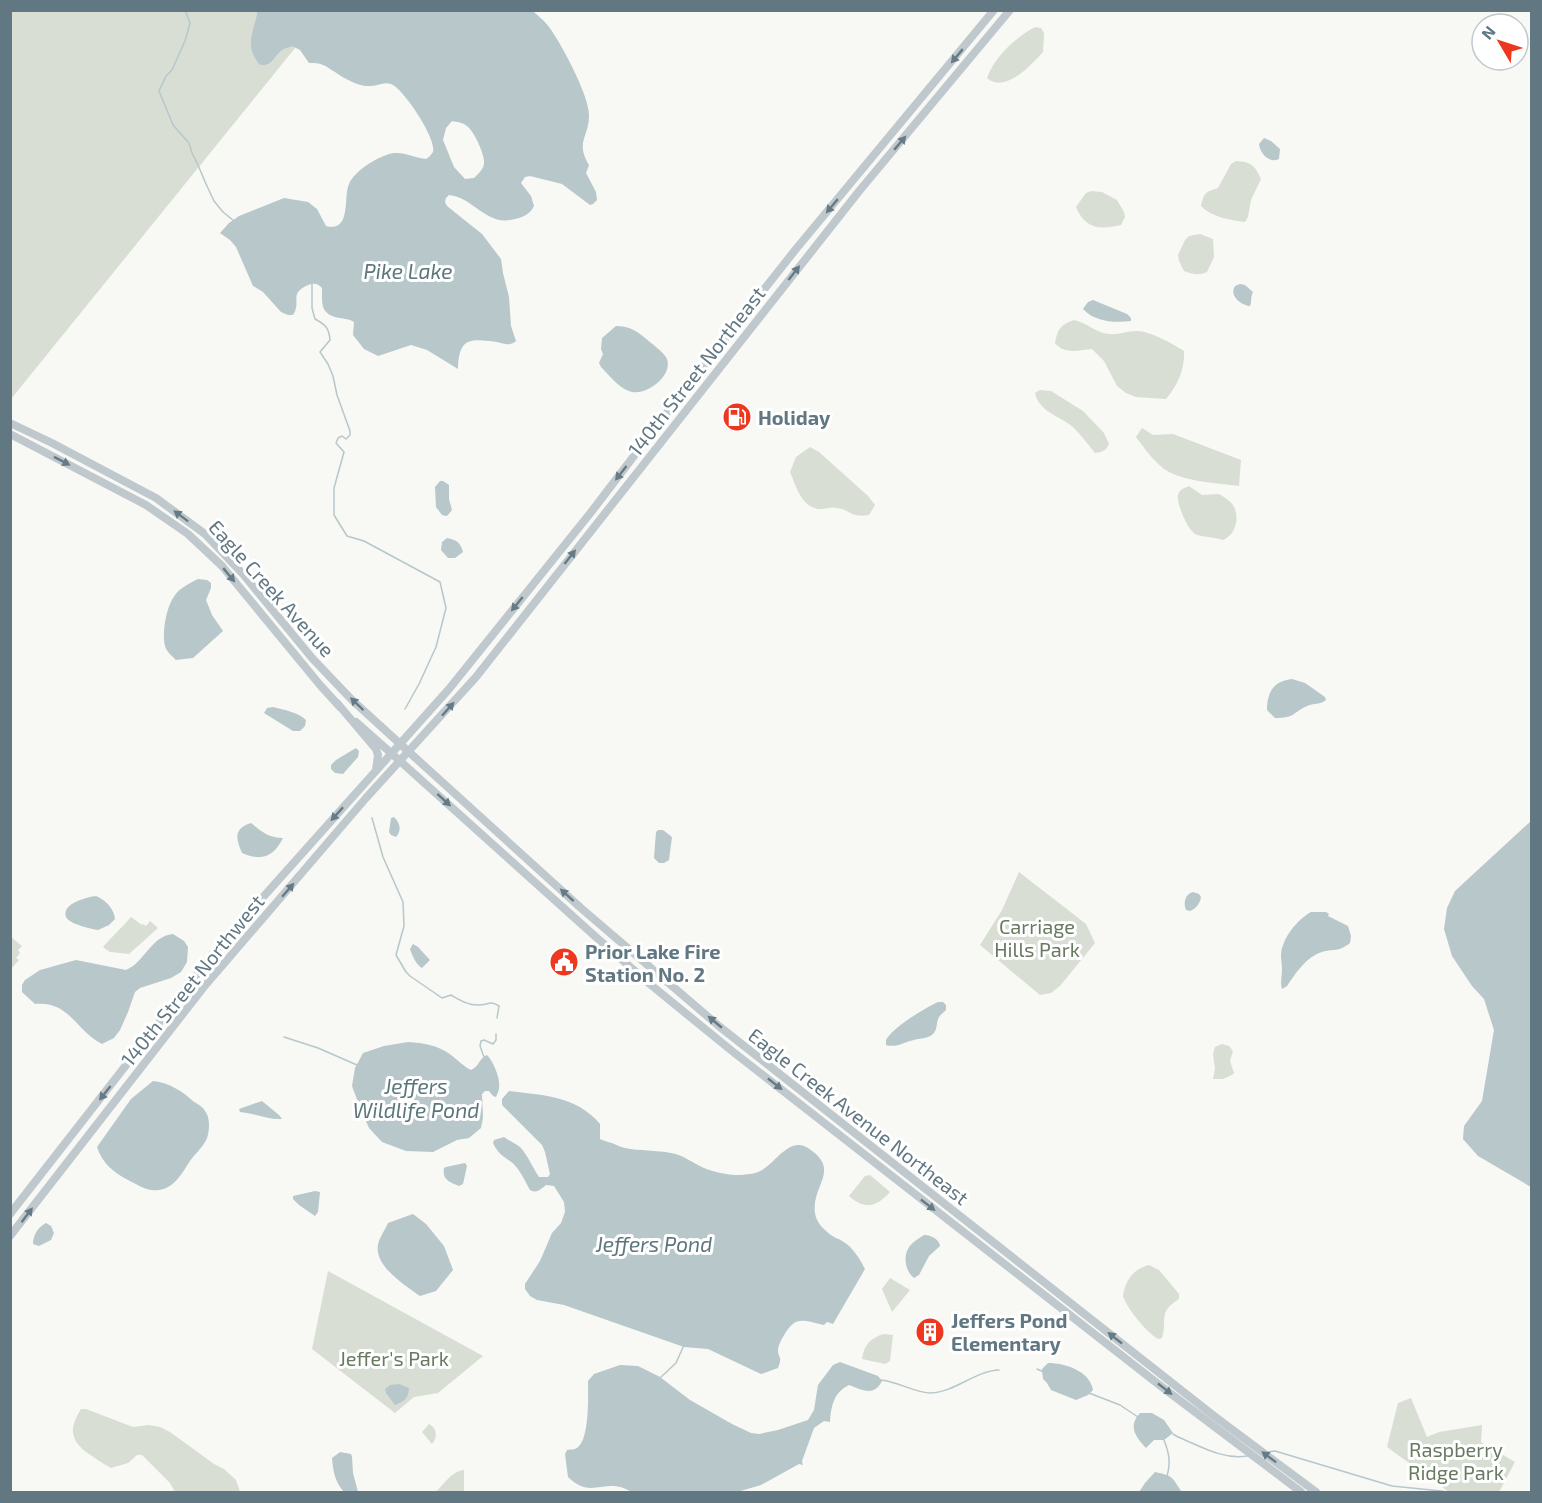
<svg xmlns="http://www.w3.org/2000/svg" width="1542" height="1503" font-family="'Exo 2',sans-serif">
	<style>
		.green { fill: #d8ded4 }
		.water { fill: #b7c7ca; fill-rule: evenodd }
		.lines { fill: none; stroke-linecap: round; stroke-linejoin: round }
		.stream { stroke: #b7c7ca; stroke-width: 1.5 }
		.secondary { stroke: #bfc8cc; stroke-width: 8 }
		.primary { stroke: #bfc8cc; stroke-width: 8 }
		.trunk { stroke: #bfc8cc; stroke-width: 8 }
		.oneway { fill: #667b86 }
		.labels { text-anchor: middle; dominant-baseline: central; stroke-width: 6; stroke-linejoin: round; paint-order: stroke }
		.street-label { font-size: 20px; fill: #617782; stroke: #fff }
		.poi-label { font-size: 20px; font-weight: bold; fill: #617782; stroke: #fff; text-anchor: start }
		.park-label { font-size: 20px; fill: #687a60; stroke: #fff }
		.water-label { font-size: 21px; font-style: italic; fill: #5c777c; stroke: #fff }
	</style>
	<rect width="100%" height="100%" fill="#f8f8f5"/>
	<g class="green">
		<polygon points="11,11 325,11 11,399"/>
		<path d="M1035,27L1041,28L1044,33L1043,52C1031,65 1005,94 987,78C995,56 1015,38 1035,27Z"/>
		<path d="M1236,161C1251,162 1255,165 1261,179L1251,200L1248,217L1245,222C1230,220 1211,217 1201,206C1204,193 1205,192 1218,188L1231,164Z"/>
		<path d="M1091,191L1102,192L1117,200L1124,212L1125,217L1121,225C1100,230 1085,229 1076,207L1086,193Z"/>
		<path d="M1200,234L1213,239L1214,257L1207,272C1198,276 1192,274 1184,271L1179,261L1178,255L1185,240L1189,236Z"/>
		<path d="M1074,320C1086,322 1096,333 1109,334C1118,335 1127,331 1137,331C1150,331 1173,344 1184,351C1185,368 1178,385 1166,399L1136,397L1126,393L1117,386L1104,361L1092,349C1079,350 1064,355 1055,343C1058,329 1060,325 1074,320Z"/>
		<path d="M1040,390L1051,391L1083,411L1104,433L1109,444C1106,451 1102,452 1095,453C1088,444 1081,435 1073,427C1060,416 1039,412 1035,393Z"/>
		<path d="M1142,428L1153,435L1173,434L1241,460L1239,486C1218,483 1188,482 1169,472C1156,465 1145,449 1136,437Z"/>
		<path d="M810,447L819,452L868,496L875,505L869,515C849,518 852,510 837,508C831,506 824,510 818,509C801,506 796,486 790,472L796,457Z"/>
		<path d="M1189,486L1202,495L1219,494C1224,497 1231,501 1234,507C1240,519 1235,535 1223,540C1214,537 1201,537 1195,534C1188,530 1176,503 1178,495C1180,489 1184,488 1189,486Z"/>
		<polygon points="1019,872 1086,924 1095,943 1060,986 1051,993 1040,995 980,945 1002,910"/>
		<path d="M131,917L142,925L143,924L146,926L150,921L158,928L129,954L110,952L103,947C112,936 122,928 131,917Z"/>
		<polygon points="11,937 22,946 18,950 20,953 16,958 19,960 11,969"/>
		<polygon points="1222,1044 1229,1046 1233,1051 1230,1061 1234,1073 1232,1075 1223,1079 1213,1079 1215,1069 1213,1054 1215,1047"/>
		<path d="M870,1175L890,1192C877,1207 864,1210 849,1196L865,1176Z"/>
		<path d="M1149,1265L1159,1270L1179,1294V1299C1157,1313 1168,1318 1162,1338L1159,1339C1149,1336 1126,1307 1123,1296C1125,1281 1133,1269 1149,1265Z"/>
		<polygon points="328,1271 483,1356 438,1393 414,1397 395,1413 312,1349"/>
		<polygon points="890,1278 910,1290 892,1312 882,1289"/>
		<path d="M884,1334L893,1335L890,1361L885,1364L862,1359C864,1344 871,1338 884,1334Z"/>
		<polygon points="1411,1398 1427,1437 1439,1432 1482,1425 1481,1442 1515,1462 1499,1492 1449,1492 1387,1447 1398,1403"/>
		<path d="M81,1409H86L133,1427L149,1425L160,1427L170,1432L214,1464L224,1469L236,1480L240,1492H175L170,1483L142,1455H137L128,1463L111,1468C102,1463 95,1458 86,1452C69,1438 70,1427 81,1409Z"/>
		<path d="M429,1424C437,1428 438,1437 432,1444L422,1432Z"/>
		<path d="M464,1470V1492H436C443,1485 452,1471 464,1470Z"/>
	</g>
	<g class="water">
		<path d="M257,11H533C538,16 545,21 549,27C561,43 590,97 589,116C589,137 575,142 589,165L586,173L596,192L597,200L593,204L590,205L562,184L530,176L525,177L521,183L531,196L534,206C530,214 524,217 515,219C486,227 475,198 449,195L446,198L445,202L447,206L482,234L501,259L503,273L509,297L511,326L516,341C510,346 505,344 497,342C469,338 459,338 458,369L427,350L411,345L378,356L364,349L353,335L354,322C349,319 346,319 340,318C320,315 322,304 322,288C317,283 315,283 308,285C288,294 302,301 293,315H288L281,312L263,292L253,286L236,247L230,240L220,233L229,223L239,216L284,198L308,202L317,209L326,226C352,233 343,196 349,184C355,170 380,155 394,153C405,152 416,158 426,159C429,157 431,155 433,152C437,139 403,88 391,84C383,81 376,87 368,86C358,86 343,78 335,72C331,70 327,66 323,65C319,63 314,63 309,63L300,50L292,46C290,47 283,49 282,50C273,57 273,66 260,65C245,48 252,35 257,15ZM452,121C458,122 465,123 469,128C475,134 485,155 484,163C484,169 478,174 474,178L465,179L454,167L443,140L446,128Z"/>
		<path d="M1264,138L1271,141L1280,149L1279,159C1270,164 1260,154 1259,144Z"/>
		<path d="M1240,284L1245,285L1253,292C1250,298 1252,302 1250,306C1240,305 1229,295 1235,286Z"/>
		<path d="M1093,300L1127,314L1131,318V321C1114,323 1095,322 1083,309L1088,302Z"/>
		<path d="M616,326C628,326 636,330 645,338C652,344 661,350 666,357C676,375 644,398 629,391C618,387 609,375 601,367L599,363L603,354L601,349L602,338Z"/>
		<polygon points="440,481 443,481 449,485 449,499 452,510 447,516 442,515 436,507 435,487"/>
		<path d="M447,538C457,540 460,542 463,552L455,558H448L441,550L442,542Z"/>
		<path d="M198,579L207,580L211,583V588L206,600L212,615L223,631L193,658L176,660C172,656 166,651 165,646C162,632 166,607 175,595C180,588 190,583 198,579Z"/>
		<path d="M1292,679L1305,683L1325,697L1326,700C1320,705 1314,703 1307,706C1292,713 1295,718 1275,718L1267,710C1267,693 1273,681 1292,679Z"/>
		<path d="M273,707C284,710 298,712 306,720L305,726L300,731H293L264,713L267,708Z"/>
		<polygon points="356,748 359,751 358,757 343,774 335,773 331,769 331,765 336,760"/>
		<path d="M394,817C400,823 402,830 396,837L391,835L389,832L391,818Z"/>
		<polygon points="1531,821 1531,1187 1478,1156 1463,1139 1464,1126 1482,1101 1494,1030 1484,999 1472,986 1452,956 1444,929 1447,908 1455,891"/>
		<path d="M251,823C261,831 269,838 283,838C273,858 261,861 242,853C236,839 233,829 251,823Z"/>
		<polygon points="658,830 663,830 672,837 669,860 664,863 659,863 654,858 656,832"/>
		<path d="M1193,892L1199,894L1201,897C1200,903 1196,909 1190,911L1186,910C1183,903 1185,894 1193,892Z"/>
		<path d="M96,896C106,900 114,909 115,919L109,925L98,930C91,929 69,924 66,917C61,903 88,897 96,896Z"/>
		<path d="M1311,912H1326L1329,914L1328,916L1348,926L1351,936L1350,943C1337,953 1335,948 1322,952C1306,957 1296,973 1287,986L1282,989C1280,982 1282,977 1282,969C1282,965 1281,959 1281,955C1282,938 1297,920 1311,912Z"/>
		<path d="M173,934L184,941L188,947L187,962L181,972L171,978L140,988L135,992L128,1012L120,1030L114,1038L102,1044C75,1030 70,1001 35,1004L22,992V985L25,980L40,970L76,960L126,970C145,962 151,936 173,934Z"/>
		<path d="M413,944L418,947L430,960L422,968C416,965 412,955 410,949Z"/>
		<path d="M938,1002H943L946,1005V1010C944,1012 941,1014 939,1017C936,1022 938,1029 933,1034C928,1039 920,1038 914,1040C904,1042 897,1048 886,1045V1040C893,1027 925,1008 938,1002Z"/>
		<path d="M408,1042C424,1043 438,1045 451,1055C458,1060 463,1066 471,1070C479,1067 479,1058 487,1055C493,1061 501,1079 499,1088C499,1091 497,1094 496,1097L493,1096L489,1091H485L482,1094L483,1118L481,1128L469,1138L457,1140L433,1152L406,1151L382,1142L369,1128L361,1110L352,1086L355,1068L363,1053L384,1046Z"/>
		<path d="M153,1081C170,1083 182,1091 194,1102C198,1104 203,1107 205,1111C210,1117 210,1130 207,1138C204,1147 193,1155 188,1164C181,1175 173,1189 158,1190C148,1192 136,1184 128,1180C113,1172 102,1163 97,1147L131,1099Z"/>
		<path d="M509,1091C542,1095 577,1096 600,1124V1139C602,1140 605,1141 608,1142C614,1143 619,1147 625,1148C640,1151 656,1150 671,1153C684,1155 692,1163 704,1168C717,1173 735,1177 749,1174C753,1174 759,1172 762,1170C775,1163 790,1136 808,1148C842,1170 811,1185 815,1213C816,1223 826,1232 834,1237C837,1239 840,1239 842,1241C852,1246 860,1259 865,1269L833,1324L827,1322L824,1325C802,1320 795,1315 783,1337C781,1340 778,1346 778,1350C778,1359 783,1355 778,1368L761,1374L708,1349L684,1347L564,1305L537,1300L530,1296L525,1289V1284L540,1261L552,1233L561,1223L565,1212L564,1202L554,1186L546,1185C541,1189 537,1194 530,1190C525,1181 519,1167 510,1161C501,1155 498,1153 493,1143L494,1140L504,1137C509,1141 516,1143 521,1148C528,1156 533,1168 539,1177H548L550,1174L545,1152L542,1145L502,1105V1099Z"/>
		<path d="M262,1101L279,1115L282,1119C268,1120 254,1113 240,1112L239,1109Z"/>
		<path d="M465,1163L467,1166L463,1184L459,1186C450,1182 442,1180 444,1168L446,1167Z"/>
		<polygon points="315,1191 320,1192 318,1212 315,1216 299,1205 293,1199 293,1196"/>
		<path d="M413,1214L426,1224L444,1246L453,1270L436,1291L420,1296C406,1286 374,1266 378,1245C379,1238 385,1230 388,1223Z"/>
		<path d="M46,1223L51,1226L54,1233L51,1240L39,1246L33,1244C33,1235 38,1227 46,1223Z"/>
		<path d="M924,1235C931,1235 939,1239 940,1246L929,1256L919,1275L914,1278C906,1272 903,1258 908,1249C911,1243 918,1239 924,1235Z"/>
		<path d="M840,1362L878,1376L882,1381C874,1397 862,1390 849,1385C834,1392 831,1406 830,1422L824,1421L814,1428L802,1461L803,1465L799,1464L761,1485L737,1492H633C627,1490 621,1486 614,1486C594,1486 586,1494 568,1477L565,1454L567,1450C571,1449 574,1450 577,1448C590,1439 588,1395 588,1381L594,1374L620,1365L638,1366L660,1377L690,1400L732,1424L751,1433L759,1434L778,1430L808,1420L814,1410L818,1385L833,1365Z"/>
		<path d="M1048,1363C1065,1363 1090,1371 1093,1390L1088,1395L1076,1400L1051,1390L1047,1383L1043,1379L1042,1369Z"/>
		<path d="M399,1384L409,1388C408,1399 405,1401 395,1405L386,1393L385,1389L390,1385Z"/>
		<path d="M1140,1413H1152L1164,1420L1173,1433L1164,1440H1154L1146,1448C1135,1436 1128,1426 1140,1413Z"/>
		<path d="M340,1452L351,1454L352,1457L353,1473L358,1492H344C335,1482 333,1471 332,1458Z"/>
		<path d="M1155,1472C1172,1476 1171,1475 1181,1491V1492H1139L1145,1483Z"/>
	</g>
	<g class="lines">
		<g class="stream">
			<polyline points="185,10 190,23 185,41 172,70 166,76 159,91 173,125 189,143 192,153 198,165 206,184 214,201 223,212 234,221"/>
			<path d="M312,284V308L315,319C326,325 329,328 330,340L320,352L328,364L333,376L337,395L350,431V435L346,439L342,436L338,438L336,443L344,452L334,488V515L347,536L364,541L440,582L446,608L436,647L419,684L405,709"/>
			<path d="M372,818L383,857L403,902L404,926L396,955L406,972L410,976L442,998L451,995C460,1000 469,1006 479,1005C489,1005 489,1000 499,1006L497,1018"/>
			<polyline points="284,1037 318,1048 357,1065"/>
			<polyline points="484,1057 480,1046 481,1041 484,1040 493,1044 496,1040 496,1034"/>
			<polyline points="1037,1369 1044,1372"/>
			<polyline points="661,1377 676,1363 684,1345"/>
			<path d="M880,1380C898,1381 914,1393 931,1393C955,1392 975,1371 999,1370"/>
			<polyline points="1089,1393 1120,1405 1138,1417"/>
			<path d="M1173,1434L1178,1437C1200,1446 1223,1460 1247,1456"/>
			<path d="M1164,1440C1169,1453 1171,1462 1167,1476"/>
			<polyline points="1267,1452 1275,1451 1392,1486 1441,1491 1446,1492"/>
		</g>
		<g class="secondary">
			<polyline points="409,752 582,909 720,1027 1214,1416 1316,1492"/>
			<polyline points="400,761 597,938 651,985 732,1051 1162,1387 1301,1492"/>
		</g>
		<g class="primary">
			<polyline points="10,423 52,443 156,498 205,534 243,574 312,658 352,700 409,752"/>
			<polyline points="10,434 146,505 188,534 222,566 320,685 340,707"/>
			<polyline points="356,722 400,761"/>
		</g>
		<g class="trunk">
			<polyline points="337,703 376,749 378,755 376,770"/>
			<polyline points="10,1214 215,951 449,689 592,511 672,406 796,249 994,10"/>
			<polyline points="10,1236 203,988 366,798 476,677 860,190 1010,10"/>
		</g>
	</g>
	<defs><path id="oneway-solid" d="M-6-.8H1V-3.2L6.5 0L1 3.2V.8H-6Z" transform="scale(1.5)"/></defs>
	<g class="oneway">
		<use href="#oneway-solid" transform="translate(957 56) rotate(130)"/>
		<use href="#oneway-solid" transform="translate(900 143) rotate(-50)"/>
		<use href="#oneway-solid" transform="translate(832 206) rotate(130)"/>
		<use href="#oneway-solid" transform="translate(794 273) rotate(-52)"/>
		<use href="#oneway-solid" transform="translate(62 461) rotate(27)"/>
		<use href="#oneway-solid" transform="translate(621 473) rotate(128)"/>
		<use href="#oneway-solid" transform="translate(181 516) rotate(-143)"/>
		<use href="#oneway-solid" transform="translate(570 557) rotate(-52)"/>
		<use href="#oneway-solid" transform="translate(229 575) rotate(50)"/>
		<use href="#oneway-solid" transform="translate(517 604) rotate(129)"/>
		<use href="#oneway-solid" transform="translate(357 704) rotate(-136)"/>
		<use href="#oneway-solid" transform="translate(448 709) rotate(-48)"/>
		<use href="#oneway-solid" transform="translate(444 800) rotate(42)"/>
		<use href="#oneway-solid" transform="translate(337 814) rotate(132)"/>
		<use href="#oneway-solid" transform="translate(288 890) rotate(-49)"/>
		<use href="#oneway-solid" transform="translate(567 895) rotate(-138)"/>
		<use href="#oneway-solid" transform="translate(715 1022) rotate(-140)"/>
		<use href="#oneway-solid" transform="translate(775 1084) rotate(38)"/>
		<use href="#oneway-solid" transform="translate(105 1093) rotate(128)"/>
		<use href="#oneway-solid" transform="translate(928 1205) rotate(38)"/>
		<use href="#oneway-solid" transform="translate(27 1215) rotate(-53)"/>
		<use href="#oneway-solid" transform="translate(1115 1338) rotate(-142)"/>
		<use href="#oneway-solid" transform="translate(1165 1389) rotate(38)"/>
		<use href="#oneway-solid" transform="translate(1269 1457) rotate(-143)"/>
	</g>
	<defs>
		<g id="fuel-disc" transform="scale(1.5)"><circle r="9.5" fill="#ee371f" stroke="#fff"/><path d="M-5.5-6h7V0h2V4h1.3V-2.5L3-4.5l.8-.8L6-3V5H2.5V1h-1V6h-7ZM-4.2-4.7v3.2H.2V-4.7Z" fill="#fff"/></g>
		<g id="civic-disc" transform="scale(1.5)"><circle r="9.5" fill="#ee371f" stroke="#fff"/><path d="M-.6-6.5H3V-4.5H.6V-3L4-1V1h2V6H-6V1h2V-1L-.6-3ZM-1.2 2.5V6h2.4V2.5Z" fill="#fff"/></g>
		<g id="building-disc" transform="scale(1.5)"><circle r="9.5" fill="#ee371f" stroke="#fff"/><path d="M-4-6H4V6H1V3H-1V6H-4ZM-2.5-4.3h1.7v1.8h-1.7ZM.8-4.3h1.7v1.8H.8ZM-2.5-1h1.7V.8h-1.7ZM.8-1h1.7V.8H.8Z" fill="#fff"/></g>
	</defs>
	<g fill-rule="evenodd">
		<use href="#fuel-disc" x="737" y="417"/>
		<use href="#civic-disc" x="564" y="962"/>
		<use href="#building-disc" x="930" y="1332"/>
	</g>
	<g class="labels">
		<g class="street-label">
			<text transform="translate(696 371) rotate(-52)">140th Street Northeast</text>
			<text transform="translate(272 588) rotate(48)">Eagle Creek Avenue</text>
			<text transform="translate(192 980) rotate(-51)">140th Street Northwest</text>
			<text transform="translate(859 1116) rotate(38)">Eagle Creek Avenue Northeast</text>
		</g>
		<g class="poi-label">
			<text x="758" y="417">Holiday</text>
			<text x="585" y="951">Prior Lake Fire<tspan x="585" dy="23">Station No. 2</tspan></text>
			<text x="951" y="1320">Jeffers Pond<tspan x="951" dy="23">Elementary</tspan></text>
		</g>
		<g class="park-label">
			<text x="1037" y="926">Carriage<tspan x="1037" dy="23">Hills Park</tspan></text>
			<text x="394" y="1358">Jeffer's Park</text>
			<text x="1456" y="1449">Raspberry<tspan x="1456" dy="23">Ridge Park</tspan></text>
		</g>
		<g class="water-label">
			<text x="408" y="270">Pike Lake</text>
			<text x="416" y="1085">Jeffers<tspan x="416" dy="24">Wildlife Pond</tspan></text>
			<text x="654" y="1243">Jeffers Pond</text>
		</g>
	</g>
	<rect width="1542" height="1503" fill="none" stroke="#617782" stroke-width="24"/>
	<g transform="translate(1500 42) rotate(309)"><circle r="28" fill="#ffffff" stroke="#c0c9cd" stroke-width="1.5"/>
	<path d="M0-4.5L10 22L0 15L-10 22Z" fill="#ee371f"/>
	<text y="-9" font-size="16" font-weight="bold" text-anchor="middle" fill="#617782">N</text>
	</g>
</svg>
